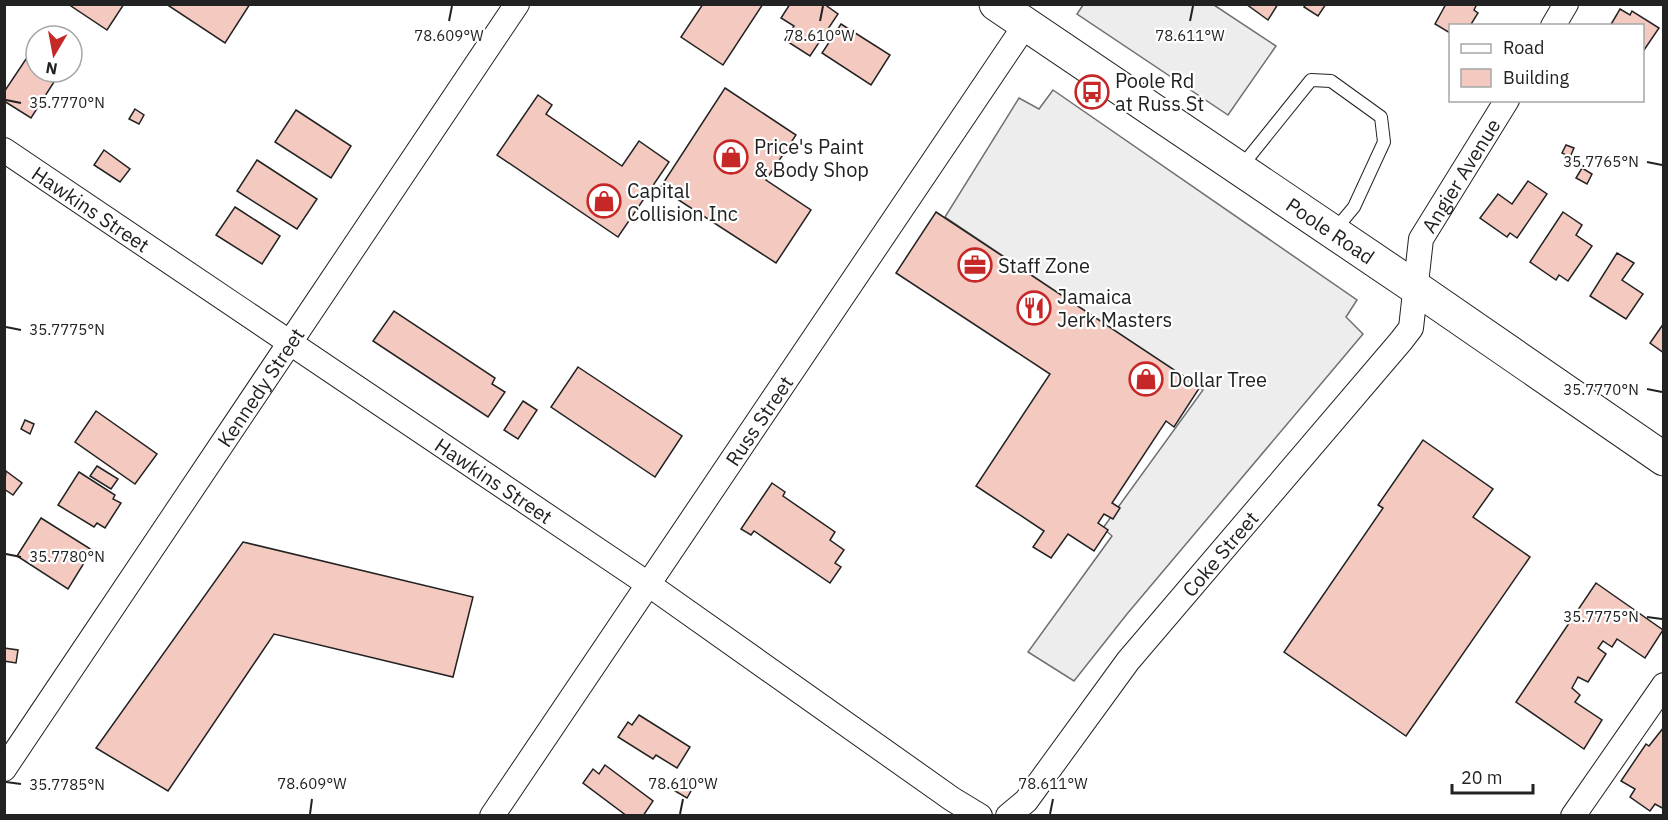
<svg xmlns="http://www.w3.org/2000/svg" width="1668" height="820" font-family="'IBM Plex Sans',sans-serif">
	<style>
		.parking { fill: #ededed; stroke: #6f6f6f; stroke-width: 1.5 }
		.building { fill: #f3c9c0; stroke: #222; stroke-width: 1.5 }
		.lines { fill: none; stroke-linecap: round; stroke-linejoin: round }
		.service-casing { stroke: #222; stroke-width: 14 }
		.minor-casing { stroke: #222; stroke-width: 26 }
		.secondary-casing { stroke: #222; stroke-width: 35 }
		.service { stroke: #fff; stroke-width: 12 }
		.minor { stroke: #fff; stroke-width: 24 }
		.secondary { stroke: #fff; stroke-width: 33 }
		.ticks { fill: none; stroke: #222; stroke-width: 2 }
		.labels { text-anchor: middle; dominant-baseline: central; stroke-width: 4.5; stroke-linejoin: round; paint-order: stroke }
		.poi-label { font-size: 20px; fill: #222; stroke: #fff; text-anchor: start }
		.street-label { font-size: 20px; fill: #222; stroke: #fff }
		.ticks-label { font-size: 15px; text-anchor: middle; fill: #222; stroke: #fff; stroke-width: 4.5; stroke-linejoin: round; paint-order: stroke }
	</style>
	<rect width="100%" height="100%" fill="#fff"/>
	<g class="parking">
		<polygon points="1083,5 1214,5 1276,46 1228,115 1077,14"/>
		<polygon points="1053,90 1357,300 1346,317 1363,334 1127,614 1074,681 1028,652 1112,536 1103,528 1203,390 945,217 1019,98 1039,109"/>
	</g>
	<g class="building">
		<polygon points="68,4 124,4 107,30"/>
		<polygon points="166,4 250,4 225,43"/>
		<polygon points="703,4 763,4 723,65 681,37"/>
		<polygon points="790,4 824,4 838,14 810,56 785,40 794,26 781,18"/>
		<polygon points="1246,4 1278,4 1268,20"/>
		<polygon points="1306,4 1326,4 1318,16 1304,7"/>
		<polygon points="1446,4 1477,4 1474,10 1478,13 1470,26 1450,26 1450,33 1435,24"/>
		<polygon points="1620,9 1630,15 1632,11 1659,28 1642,53 1642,26 1610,26"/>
		<polygon points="841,24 890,55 871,85 822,53"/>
		<polygon points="30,53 36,57 36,72 54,82 31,118 4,101 4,92"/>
		<polygon points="725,88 796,135 766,180 811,210 776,263 660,188"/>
		<polygon points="538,95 552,105 546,114 622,166 639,141 669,162 618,237 497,155"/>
		<polygon points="135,109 144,115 139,124 129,119"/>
		<polygon points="296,110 351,146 331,178 275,142"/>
		<polygon points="1566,145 1574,148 1570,157 1562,153"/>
		<polygon points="104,150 130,169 120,182 94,165"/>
		<polygon points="257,160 317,199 297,229 237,191"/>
		<polygon points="1582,168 1592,174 1587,184 1576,178"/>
		<polygon points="1528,181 1547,194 1517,238 1510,233 1507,237 1480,218 1498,194 1512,204"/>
		<polygon points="235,207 280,236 262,264 216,235"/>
		<polygon points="936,212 1200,387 1174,427 1166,421 1112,503 1120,508 1113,519 1104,514 1098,523 1108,530 1094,551 1068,534 1051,558 1033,547 1044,531 976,486 1050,374 896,273"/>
		<polygon points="1563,212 1582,225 1576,235 1592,246 1568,281 1559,275 1556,280 1530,262"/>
		<polygon points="1617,253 1634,263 1622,280 1643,294 1626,319 1590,296"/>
		<polygon points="394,311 495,378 492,384 505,392 488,417 373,341"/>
		<polygon points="1664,323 1664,353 1650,343"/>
		<polygon points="578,367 682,436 655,477 551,407"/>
		<polygon points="523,401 537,410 518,439 504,430"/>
		<polygon points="96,411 157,454 135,484 75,442"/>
		<polygon points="25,420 34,424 30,434 21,429"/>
		<polygon points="1423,440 1493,489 1473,517 1530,557 1406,736 1284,652 1383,508 1378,505"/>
		<polygon points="97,466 118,479 111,489 90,476"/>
		<polygon points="6,471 22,483 13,495 4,489"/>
		<polygon points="79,472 115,495 113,499 121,503 105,528 97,523 94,527 58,505"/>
		<polygon points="772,483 785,492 783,496 835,532 830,540 844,550 835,563 841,567 830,583 754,531 751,535 741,529"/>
		<polygon points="41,518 92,550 68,589 17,556"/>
		<polygon points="243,542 473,597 453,677 274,634 168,791 96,748"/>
		<polygon points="1596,583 1663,630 1645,658 1617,639 1612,647 1603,641 1598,648 1606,654 1588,682 1578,677 1572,688 1580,695 1575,702 1602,720 1584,749 1516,702"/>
		<polygon points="4,648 18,650 16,663 4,661"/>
		<polygon points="639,715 690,747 677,768 656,755 653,759 618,737 628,722 632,725"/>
		<polygon points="1664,727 1664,809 1655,804 1650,811 1630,797 1635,789 1621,781 1646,744 1649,746"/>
		<polygon points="605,765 653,801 643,816 627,816 583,783 593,769 599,774"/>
		<polygon points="683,777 695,784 687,798 675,791"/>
	</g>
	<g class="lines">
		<g class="service-casing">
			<polyline id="service" points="1241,167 1311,80 1331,81 1381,117 1384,142 1354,207 1334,231"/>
		</g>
		<g class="minor-casing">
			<g id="minor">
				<polyline points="1553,26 1566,4"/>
				<path id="s1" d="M4,150L648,584L952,799L980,816"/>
				<path id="s2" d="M4,769L517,4"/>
				<path id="s3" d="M492,816L1026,24"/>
				<path id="s4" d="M1008,816L1026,801L1128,661L1401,341L1411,328L1421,239L1507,100"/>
				<polyline points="1573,816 1664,685"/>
			</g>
		</g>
		<g class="secondary-casing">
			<g id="secondary">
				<path id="s5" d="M996,4L1416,288L1664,459"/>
			</g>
		</g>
		<use href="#service" class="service"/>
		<use href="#minor" class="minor"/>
		<use href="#secondary" class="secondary"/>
	</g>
	<path class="ticks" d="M449,21L452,6M820,21L823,6M1190,21L1193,6M6,100L21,103M1647,162L1662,165M6,327L21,330M1647,389L1662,392M6,554L21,557M1647,617L1662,619M6,782L21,784M310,814L312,799M680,814L683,799M1050,814L1053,799"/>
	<defs>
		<g id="bus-ring" transform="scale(1.725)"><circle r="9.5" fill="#fff" stroke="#c62828" stroke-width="1.5"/><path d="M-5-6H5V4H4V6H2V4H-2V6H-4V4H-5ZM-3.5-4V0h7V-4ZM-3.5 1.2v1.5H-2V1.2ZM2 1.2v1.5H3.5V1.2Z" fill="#c62828"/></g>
		<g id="shop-ring" transform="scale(1.725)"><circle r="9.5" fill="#fff" stroke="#c62828" stroke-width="1.5"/><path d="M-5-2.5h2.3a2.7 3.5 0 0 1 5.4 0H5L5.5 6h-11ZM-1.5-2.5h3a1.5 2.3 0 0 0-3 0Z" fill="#c62828"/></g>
		<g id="office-ring" transform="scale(1.725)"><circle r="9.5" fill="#fff" stroke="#c62828" stroke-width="1.5"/><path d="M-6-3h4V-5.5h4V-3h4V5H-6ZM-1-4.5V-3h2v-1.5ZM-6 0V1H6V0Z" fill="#c62828"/></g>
		<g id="restaurant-ring" transform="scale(1.725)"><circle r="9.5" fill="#fff" stroke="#c62828" stroke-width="1.5"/><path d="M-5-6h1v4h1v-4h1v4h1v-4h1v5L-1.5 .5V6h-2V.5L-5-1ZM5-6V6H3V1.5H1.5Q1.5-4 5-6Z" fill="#c62828"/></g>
	</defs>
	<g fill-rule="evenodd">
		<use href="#bus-ring" x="1092" y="92"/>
		<use href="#shop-ring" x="731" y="157"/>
		<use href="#shop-ring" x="604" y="201"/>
		<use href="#office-ring" x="975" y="265"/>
		<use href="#restaurant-ring" x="1034" y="308"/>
		<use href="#shop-ring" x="1146" y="379"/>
	</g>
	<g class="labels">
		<g class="poi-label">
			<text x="1115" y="80">Poole Rd<tspan x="1115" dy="23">at Russ St</tspan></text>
			<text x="754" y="146">Price's Paint<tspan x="754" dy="23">&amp; Body Shop</tspan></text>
			<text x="627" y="190">Capital<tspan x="627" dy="23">Collision Inc</tspan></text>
			<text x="998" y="265">Staff Zone</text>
			<text x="1057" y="296">Jamaica<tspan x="1057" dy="23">Jerk Masters</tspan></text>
			<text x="1169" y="379">Dollar Tree</text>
		</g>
		<g class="street-label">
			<text stroke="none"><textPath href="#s4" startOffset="798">Angier Avenue</textPath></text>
			<text stroke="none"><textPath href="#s1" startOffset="105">Hawkins Street</textPath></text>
			<text stroke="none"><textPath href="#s5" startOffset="404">Poole Road</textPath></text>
			<text stroke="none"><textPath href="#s2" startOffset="460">Kennedy Street</textPath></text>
			<text stroke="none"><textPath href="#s3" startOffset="477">Russ Street</textPath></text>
			<text stroke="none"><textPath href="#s1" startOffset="591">Hawkins Street</textPath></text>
			<text stroke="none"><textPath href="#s4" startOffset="338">Coke Street</textPath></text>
		</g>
	</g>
	<g class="ticks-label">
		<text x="449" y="41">78.609°W</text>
		<text x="820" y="41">78.610°W</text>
		<text x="1190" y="41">78.611°W</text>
		<text x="67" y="108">35.7770°N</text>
		<text x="1601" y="167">35.7765°N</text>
		<text x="67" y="335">35.7775°N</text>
		<text x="1601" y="395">35.7770°N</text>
		<text x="67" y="562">35.7780°N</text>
		<text x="1601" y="622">35.7775°N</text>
		<text x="312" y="789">78.609°W</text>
		<text x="683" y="789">78.610°W</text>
		<text x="1053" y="789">78.611°W</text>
		<text x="67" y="790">35.7785°N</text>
	</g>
	<rect width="1668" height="820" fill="none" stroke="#222222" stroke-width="12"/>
	<rect x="1449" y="24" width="195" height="78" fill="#ffffff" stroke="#a7a7a7" stroke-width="1.5"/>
	<rect x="1461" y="44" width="30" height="9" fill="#ffffff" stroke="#a7a7a7" stroke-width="1.5"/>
	<text x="1503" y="54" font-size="18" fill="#222222">Road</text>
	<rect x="1461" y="69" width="30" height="18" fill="#f3c9c0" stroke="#a7a7a7" stroke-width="1.5"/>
	<text x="1503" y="84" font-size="18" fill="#222222">Building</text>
	<g transform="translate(54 54) rotate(190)"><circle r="28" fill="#ffffff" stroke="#a7a7a7" stroke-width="1.5"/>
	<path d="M0-4.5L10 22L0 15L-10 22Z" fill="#c62828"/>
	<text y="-9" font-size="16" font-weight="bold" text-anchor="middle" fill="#222222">N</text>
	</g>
	<path d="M1452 784v9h81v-9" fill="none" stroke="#222222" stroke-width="3"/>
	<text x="1461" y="784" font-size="18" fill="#222222" stroke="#ffffff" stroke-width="4.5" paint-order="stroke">20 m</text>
</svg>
